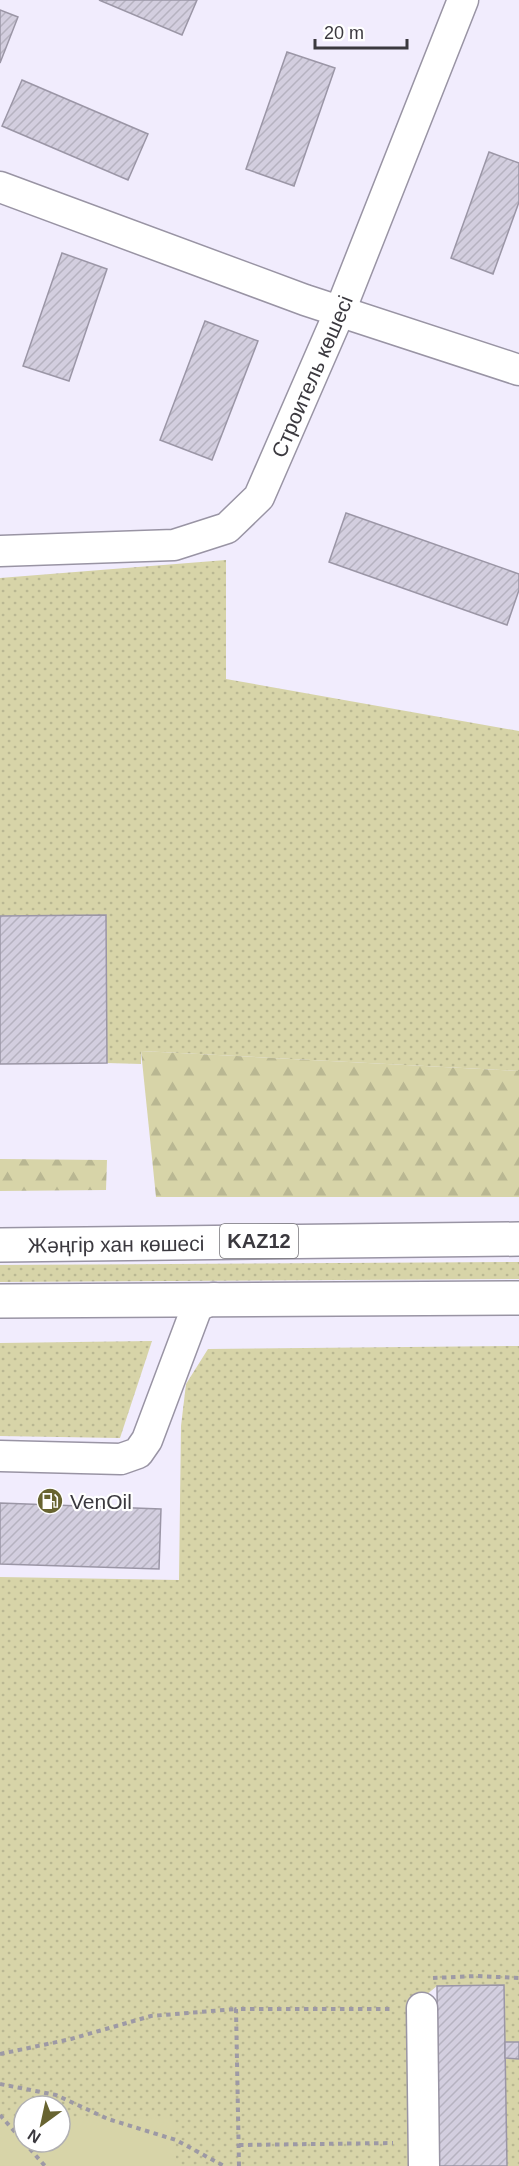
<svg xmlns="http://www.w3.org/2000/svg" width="519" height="2166" font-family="Helvetica,sans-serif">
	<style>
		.grass { fill: url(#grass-dots); fill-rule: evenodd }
		.forest { fill: url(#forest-firs) }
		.pitch { fill: #d7d4a8 }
		.building { fill: url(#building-hatch); stroke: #9b96a6; stroke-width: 1.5 }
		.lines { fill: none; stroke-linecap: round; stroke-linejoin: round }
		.minor-casing { stroke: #9994a4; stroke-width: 33 }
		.major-casing { stroke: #9994a4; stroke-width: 36 }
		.path { stroke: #9d99a5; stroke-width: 4; stroke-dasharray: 4.5 4.5; stroke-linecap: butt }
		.minor { stroke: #fff; stroke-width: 30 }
		.major { stroke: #fff; stroke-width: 33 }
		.labels { text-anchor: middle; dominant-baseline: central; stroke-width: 4.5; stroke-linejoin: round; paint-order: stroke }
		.shield { fill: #fff; stroke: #767479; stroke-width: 1.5 }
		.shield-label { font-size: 20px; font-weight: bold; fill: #3b393f }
		.street-label { font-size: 21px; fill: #3b393f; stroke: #fff }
		.poi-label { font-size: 21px; fill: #3b393f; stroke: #fff; text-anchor: start }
	</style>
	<defs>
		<pattern id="grass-dots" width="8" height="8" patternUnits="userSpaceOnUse" patternTransform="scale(1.5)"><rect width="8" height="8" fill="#d7d4a8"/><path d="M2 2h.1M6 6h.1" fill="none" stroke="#b9b792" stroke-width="1.8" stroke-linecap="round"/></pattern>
		<pattern id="forest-firs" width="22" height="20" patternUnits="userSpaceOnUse" patternTransform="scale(1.5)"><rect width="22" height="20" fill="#d7d4a8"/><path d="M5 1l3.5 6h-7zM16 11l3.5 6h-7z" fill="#b9b792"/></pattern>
		<pattern id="building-hatch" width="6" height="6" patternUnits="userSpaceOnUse" patternTransform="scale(1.5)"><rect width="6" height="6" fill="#d3cedf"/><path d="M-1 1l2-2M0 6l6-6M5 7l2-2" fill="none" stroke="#b6b2c0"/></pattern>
	</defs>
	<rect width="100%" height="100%" fill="#f1ecfd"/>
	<g class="grass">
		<polygon points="226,560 226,679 519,731 519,1071 141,1051 141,1064 107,1063 106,915 0,916 0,578"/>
		<polygon points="519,1262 519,1279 0,1282 0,1265"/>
		<polygon points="152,1341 120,1438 0,1436 0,1343"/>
		<path d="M519,1346V2042H505L504,1986H437L426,1995L416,2166H0V1577L179,1580L181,1426L186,1384L208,1349ZM24,2106H60V2142H24Z"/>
		<polygon points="505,2058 519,2059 519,2166 507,2166"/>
	</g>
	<g class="forest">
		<polygon points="141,1051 519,1071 519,1197 156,1197"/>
		<polygon points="0,1159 107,1160 106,1190 0,1191"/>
	</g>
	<polygon class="pitch" points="175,2118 176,2166 0,2166 0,2120 24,2119 24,2142 60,2142 60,2119"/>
	<g class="building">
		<polygon points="99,0 197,0 182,35"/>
		<polygon points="0,10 18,17 0,63"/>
		<polygon points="287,52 335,68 294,186 246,169"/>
		<polygon points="22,80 148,134 128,180 2,126"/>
		<polygon points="489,152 519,163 519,202 493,274 451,258"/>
		<polygon points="62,253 107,269 69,381 23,366"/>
		<polygon points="205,321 258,341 212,460 160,440"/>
		<polygon points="346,513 519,574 519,590 507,625 329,562"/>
		<polygon points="106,915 107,1063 0,1064 0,916"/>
		<polygon points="0,1503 161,1509 159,1569 0,1564"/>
		<polygon points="504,1985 507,2166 439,2166 437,1986"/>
		<polygon points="505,2042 519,2042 519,2059 505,2058"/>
	</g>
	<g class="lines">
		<g class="minor-casing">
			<g id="minor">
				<polyline points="0,187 305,300 519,370"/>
				<path id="s1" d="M0,551L174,545L227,528L259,497L340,311L463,0"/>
				<polyline points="0,1456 121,1459 138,1453 147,1440 197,1307 214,1298"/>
				<polyline points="422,2008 424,2166"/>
			</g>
		</g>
		<g class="major-casing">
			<g id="major">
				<path id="s2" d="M0,1245L519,1239"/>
				<polyline points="0,1301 519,1298"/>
			</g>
		</g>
		<g class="path">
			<polyline points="433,1978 477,1976 519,1978"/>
			<polyline points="0,2054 71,2039 151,2016 236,2009"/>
			<polyline points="0,2084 56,2095 108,2119 176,2140 224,2166"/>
			<polyline points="0,2115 45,2166"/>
			<polyline points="239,2145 393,2143"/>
			<polyline points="239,2166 236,2009 393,2009"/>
		</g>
		<use href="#minor" class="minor"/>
		<use href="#major" class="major"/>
	</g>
	<defs>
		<g id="fuel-disc" transform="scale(1.35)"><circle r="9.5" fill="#686431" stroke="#fff"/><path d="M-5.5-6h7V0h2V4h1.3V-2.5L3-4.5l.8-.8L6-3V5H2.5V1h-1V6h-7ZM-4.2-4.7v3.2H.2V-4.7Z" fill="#fff"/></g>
	</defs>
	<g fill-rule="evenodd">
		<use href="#fuel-disc" x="50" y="1501"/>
	</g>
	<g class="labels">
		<rect class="shield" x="220" y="1224" width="78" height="34" rx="4.5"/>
		<g class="shield-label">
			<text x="259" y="1241">KAZ12</text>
		</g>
		<g class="street-label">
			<text stroke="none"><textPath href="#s1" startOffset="406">Строитель көшесі</textPath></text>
			<text stroke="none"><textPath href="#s2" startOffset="116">Жәңгір хан көшесі</textPath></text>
		</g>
		<g class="poi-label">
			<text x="70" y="1501">VenOil</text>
		</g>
	</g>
	<g transform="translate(42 2124) rotate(213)"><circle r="28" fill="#ffffff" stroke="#b1b0b2" stroke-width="1.5"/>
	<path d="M0-4.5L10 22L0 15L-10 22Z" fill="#686431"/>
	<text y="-9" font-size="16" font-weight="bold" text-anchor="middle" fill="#3b393f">N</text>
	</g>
	<path d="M315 39v9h92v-9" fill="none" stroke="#3b393f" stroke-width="3"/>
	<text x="324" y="39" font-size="18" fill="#3b393f" stroke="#ffffff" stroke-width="4.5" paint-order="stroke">20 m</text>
</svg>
